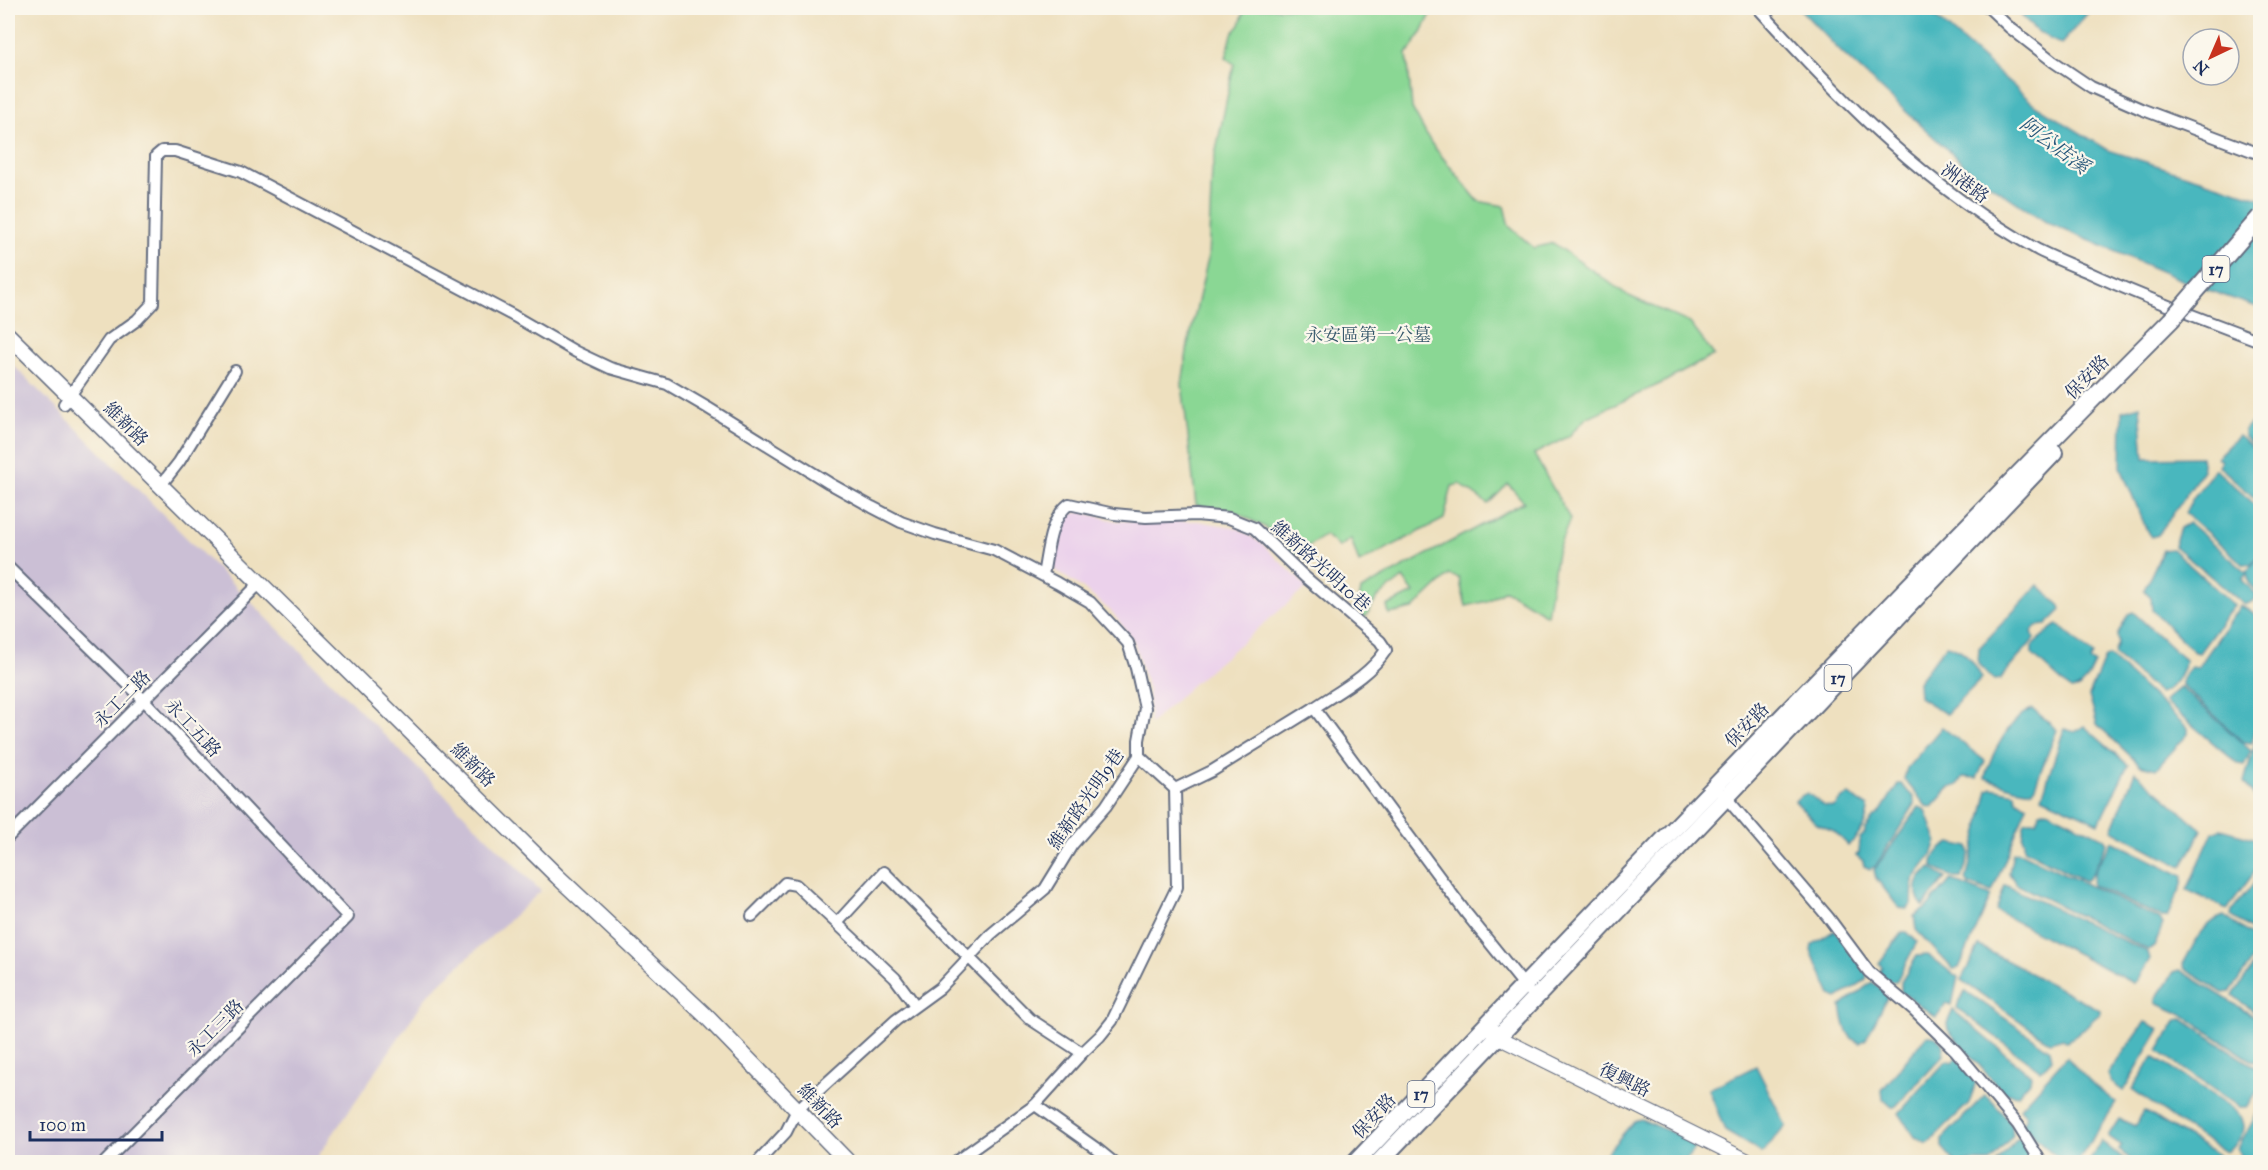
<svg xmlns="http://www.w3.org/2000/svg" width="2268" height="1170" font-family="'IM FELL Great Primer','Noto Serif TC',serif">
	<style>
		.built { fill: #ebd1eb }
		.industrial { fill: #cbbfd5 }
		.green { fill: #8ad794; stroke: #528379; stroke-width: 1.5 }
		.water { fill: #48b7be; stroke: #32738e; stroke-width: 1.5 }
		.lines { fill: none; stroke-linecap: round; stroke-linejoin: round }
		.minor-casing { stroke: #656d80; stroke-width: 14 }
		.tertiary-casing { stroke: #656d80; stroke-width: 16 }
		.secondary-casing { stroke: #656d80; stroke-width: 18 }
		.primary-casing { stroke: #656d80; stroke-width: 20 }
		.minor { stroke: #fff; stroke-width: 10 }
		.tertiary { stroke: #fff; stroke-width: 14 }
		.secondary { stroke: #fff; stroke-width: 15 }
		.primary { stroke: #fff; stroke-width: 16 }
		.primary-bridge-casing { stroke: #656d80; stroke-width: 20; stroke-linecap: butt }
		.primary-bridge { stroke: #fff; stroke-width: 16 }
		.labels { text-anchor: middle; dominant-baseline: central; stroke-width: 4.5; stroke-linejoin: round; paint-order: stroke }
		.shield { fill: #fbf7ec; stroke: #5e6b89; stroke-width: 1.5 }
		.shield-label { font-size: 16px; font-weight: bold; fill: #1b2f5e }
		.street-label { font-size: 18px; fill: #1b2f5e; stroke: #fbf7ec }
		.park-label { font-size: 18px; fill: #37596c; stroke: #fbf7ec }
		.water-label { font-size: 20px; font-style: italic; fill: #28587b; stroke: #fbf7ec }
	</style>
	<rect width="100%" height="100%" fill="#fbf7ec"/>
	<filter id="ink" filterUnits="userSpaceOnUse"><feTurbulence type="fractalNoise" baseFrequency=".0167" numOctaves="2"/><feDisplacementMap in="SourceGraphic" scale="12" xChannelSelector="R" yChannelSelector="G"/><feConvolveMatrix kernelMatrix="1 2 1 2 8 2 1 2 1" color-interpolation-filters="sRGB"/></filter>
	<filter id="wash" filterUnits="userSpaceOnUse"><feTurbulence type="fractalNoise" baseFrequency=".008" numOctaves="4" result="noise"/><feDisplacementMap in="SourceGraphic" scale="24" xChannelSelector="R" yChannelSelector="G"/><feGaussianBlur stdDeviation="1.35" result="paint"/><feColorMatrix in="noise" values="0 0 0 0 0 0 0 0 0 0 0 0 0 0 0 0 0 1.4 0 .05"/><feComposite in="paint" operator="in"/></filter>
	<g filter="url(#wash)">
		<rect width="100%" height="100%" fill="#eee0bf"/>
		<polygon class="built" points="1081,512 1116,521 1198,521 1238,528 1262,544 1307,587 1193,684 1150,724 1148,690 1134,641 1112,612 1081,587 1056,571 1052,557 1060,525 1068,515"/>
		<polygon class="industrial" points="8,360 541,891 429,993 314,1162 8,1162"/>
		<polygon class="green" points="1245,8 1434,8 1421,34 1407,54 1412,108 1431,143 1478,201 1504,206 1509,226 1534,248 1553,243 1629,296 1690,323 1714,355 1662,383 1586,418 1568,437 1534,454 1570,519 1557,552 1547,615 1505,590 1487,601 1466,606 1459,578 1449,575 1413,609 1389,614 1387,606 1414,593 1403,578 1377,598 1365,618 1357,611 1361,590 1524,502 1508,484 1488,504 1460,484 1452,486 1444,519 1359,563 1351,539 1339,547 1325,535 1295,555 1265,527 1233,511 1196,505 1182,384 1188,345 1208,258 1212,170 1234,64 1226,58 1232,34 1240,25"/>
		<g class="water">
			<polygon points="1799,8 1925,8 2035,105 2108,150 2260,198 2260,308 2193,285 2046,222 1973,173 1842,53"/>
			<path d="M2026,8H2092L2061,44C2047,39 2029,27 2021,14Z"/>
			<polygon points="2140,406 2144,458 2201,457 2203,470 2158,535 2151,537 2148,533 2121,468 2122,411"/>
			<polygon points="2260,415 2260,452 2244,437 2244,430"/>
			<polygon points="2238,436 2260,454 2260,503 2219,466 2221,460 2217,457"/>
			<polygon points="2215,469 2260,509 2260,554 2251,565 2243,564 2185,513 2193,498"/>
			<polygon points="2189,523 2246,572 2260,556 2260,594 2249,583 2247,573 2242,580 2257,595 2254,601 2245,605 2174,546 2180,528"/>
			<polygon points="2172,549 2234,605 2199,653 2194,652 2152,610 2151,597 2144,590 2163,550"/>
			<polygon points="2038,585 2060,606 2061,610 2046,625 2036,626 2032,632 2034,639 2000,679 1994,680 1978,664 1979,648"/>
			<polygon points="2240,606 2251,611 2260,620 2260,712 2252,743 2243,742 2182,685 2182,678 2191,667 2198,668"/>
			<path d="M2133,612L2186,661C2180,674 2175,690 2159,693L2114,654L2118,642L2117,635L2128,614Z"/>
			<path d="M2058,625L2093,655L2090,661L2095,663C2089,674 2086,689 2071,690L2032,654V646L2052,628Z"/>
			<path d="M1946,645C1966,649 1973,661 1982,678L1946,714L1919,697L1918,682Z"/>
			<polygon points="2109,656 2188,728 2188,734 2156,769 2140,765 2097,724 2089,696 2105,657"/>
			<polygon points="2181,687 2251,751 2244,765 2238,764 2164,701"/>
			<path d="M2033,709L2057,730L2033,791L2015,788L1985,778C1989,758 2012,714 2033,709Z"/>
			<polygon points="2084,726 2128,765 2099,823 2042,797 2064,729 2075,732"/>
			<polygon points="1942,727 1985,761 1977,778 1963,777 1958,785 1949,788 1932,807 1926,806 1904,779 1907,768"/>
			<polygon points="2259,730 2260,730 2260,800 2255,798 2244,782"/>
			<polygon points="2135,772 2202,830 2182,867 2112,830"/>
			<polygon points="1898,784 1901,784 1913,797 1915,804 1875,867 1870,869 1864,866 1863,861 1856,855 1859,853 1860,838 1865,833 1865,829 1873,818 1880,813"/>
			<polygon points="1992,788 2015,793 2016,799 2027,806 1992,892 1969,884 1966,880 1988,790"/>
			<path d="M1807,793L1825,806L1834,807L1842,798L1849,795L1868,807C1868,821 1860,837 1848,845L1834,831L1817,824L1795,801L1799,797Z"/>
			<polygon points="1919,807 1926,810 1937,841 1932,855 1913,880 1912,904 1907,909 1899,908 1876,878 1874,870"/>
			<polygon points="2047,810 2104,838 2107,843 2093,872 2085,881 2024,849 2024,841 2022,838 2024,824 2026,821 2036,821 2040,812"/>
			<polygon points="2221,829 2260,840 2260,865 2227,909 2187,890 2213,832"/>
			<path d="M2112,841L2183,876L2182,885L2167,917H2161L2092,885C2091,871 2105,854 2112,841Z"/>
			<path d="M1951,843L1968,847L1970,853L1962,878H1954L1933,867C1932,854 1941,848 1951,843Z"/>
			<polygon points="2019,852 2159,919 2163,924 2154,947 2148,950 2016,884 2009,873 2013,853"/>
			<path d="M1931,868L1946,878L1923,906C1912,893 1916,876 1931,868Z"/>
			<polygon points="2260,878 2260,936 2231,916 2232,910 2257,879"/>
			<polygon points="1951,880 1991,896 1959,968 1953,969 1916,930 1914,916 1925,909"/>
			<polygon points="2005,885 2148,952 2150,959 2137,980 2133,983 1996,911"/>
			<path d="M2224,916L2260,942V950L2230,992L2223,993L2185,969L2183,964C2194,945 2202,923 2224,916Z"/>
			<polygon points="1835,930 1867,973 1866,980 1837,998 1831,995 1811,951 1812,945"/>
			<polygon points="1902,932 1907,932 1917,942 1896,982 1889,982 1879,973 1882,967 1879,963"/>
			<path d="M1979,946L2100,1010V1014C2088,1022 2080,1036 2067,1041L2063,1038L2050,1042L1961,980Z"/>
			<polygon points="1927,955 1958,977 1952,1005 1947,1003 1936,1017 1901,992 1901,982 1917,956"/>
			<polygon points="2260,957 2260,1017 2233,995"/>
			<polygon points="2180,970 2260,1020 2260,1056 2254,1062 2181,1014 2156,1003 2156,998 2174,972"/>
			<path d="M1872,982L1889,994L1866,1039L1860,1043C1844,1037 1844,1021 1841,1006Z"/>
			<polygon points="1966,991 2050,1050 2052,1059 2041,1071 1957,1008 1959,1000"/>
			<polygon points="1953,1010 2031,1075 2030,1081 2018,1095 2003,1092 1948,1030 1947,1023"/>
			<polygon points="2182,1019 2260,1070 2260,1087 2248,1107 2239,1107 2158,1051 2177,1020"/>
			<polygon points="2145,1022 2160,1029 2123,1091 2111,1082 2108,1074"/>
			<polygon points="1927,1035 1935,1037 1942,1043 1944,1055 1895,1107 1892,1107 1883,1099 1882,1090"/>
			<polygon points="2066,1057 2090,1082 2116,1103 2077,1162 2062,1162 2022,1125 2027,1116 2020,1108"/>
			<path d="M2153,1057C2169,1067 2235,1106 2242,1118C2249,1132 2236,1147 2225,1152L2186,1128L2132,1089Z"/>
			<path d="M1957,1058L1976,1082C1973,1089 1973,1095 1969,1103L1927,1144L1915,1137L1899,1113L1947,1060L1953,1062Z"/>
			<polygon points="1756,1066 1786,1126 1762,1153 1725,1131 1709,1089"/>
			<path d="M1985,1095C1989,1097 2009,1120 2011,1125C2013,1128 2012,1132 2013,1135L1990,1162H1955L1942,1147V1139Z"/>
			<polygon points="2260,1108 2260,1162 2243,1162 2237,1150"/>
			<polygon points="2144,1111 2223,1158 2221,1162 2134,1162 2119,1150 2122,1146 2108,1136 2119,1119 2135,1126"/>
			<polygon points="1641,1119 1698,1144 1684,1162 1599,1162 1634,1121"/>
			<polygon points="2021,1138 2032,1155 2030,1162 1997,1162 2017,1139"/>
			<polygon points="2101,1141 2127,1162 2089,1162"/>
		</g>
	</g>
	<g filter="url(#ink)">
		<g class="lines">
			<g class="minor-casing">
				<g id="minor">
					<path d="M1758,8C1842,101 1927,188 2038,250C2054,258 2071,265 2088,272C2144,298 2202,319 2260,341"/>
					<polyline points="1989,8 2009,27 2054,62 2091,87 2141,109 2260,154"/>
					<polyline points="64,404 109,340 137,320 153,303 156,156 162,151 175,151 241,172 514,316 576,352 610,368 667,384 708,408 829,483 872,507 901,522 935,534 994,550 1057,583 1090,602 1128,643 1136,668 1145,708 1139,740 1139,756 1106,806 1072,845 1045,889 990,935 940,988 896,1020 797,1110 786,1132 758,1162"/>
					<polyline points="161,485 179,462 235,371"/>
					<polyline points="8,567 144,700 348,917 105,1162"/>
					<path d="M1043,575C1048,550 1049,520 1069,504L1114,514L1146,517L1196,515L1229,518L1254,528L1305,577L1380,641L1386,650C1369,676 1339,691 1314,708"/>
					<polyline points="1139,756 1175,789 1212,771 1314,708 1466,913 1528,990"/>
					<polyline points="1723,794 1828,917 1869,972 1914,1010 1956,1051 2018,1125 2041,1162"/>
					<polyline points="8,837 260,583"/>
					<polyline points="752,916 785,883 796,885 895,978 915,1005"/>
					<polyline points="837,923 884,872 1030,1019 1082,1053"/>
					<polyline points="1035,1105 1097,1149 1113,1162"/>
					<polyline points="955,1162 1035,1105 1082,1053 1100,1036 1112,1021 1177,887 1175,789"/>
				</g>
			</g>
			<g class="tertiary-casing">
				<polyline id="tertiary" points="1493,1031 1508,1042 1750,1162"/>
			</g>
			<g class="secondary-casing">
				<polyline id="secondary" points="8,335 558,877 704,1014 848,1162"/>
			</g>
			<g class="primary-casing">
				<g id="primary">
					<path d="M1356,1162C1625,879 1895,597 2171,320"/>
					<polyline points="1379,1162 2054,453"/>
				</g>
			</g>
			<use href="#minor" class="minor"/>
			<use href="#tertiary" class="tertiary"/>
			<use href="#secondary" class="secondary"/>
			<use href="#primary" class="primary"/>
			<g class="primary-bridge-casing">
				<polyline id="primary-bridge" points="2171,320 2260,217"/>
			</g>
			<use href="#primary-bridge" class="primary-bridge"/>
		</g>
	</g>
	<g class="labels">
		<g class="shield">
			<rect x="2202.5" y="256" width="27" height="26" rx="4.5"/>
			<rect x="1824.5" y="665" width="27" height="26" rx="4.5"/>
			<rect x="1407.5" y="1081" width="27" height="26" rx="4.5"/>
		</g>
		<g class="shield-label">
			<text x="2216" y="269">17</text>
			<text x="1838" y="678">17</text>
			<text x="1421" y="1094">17</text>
		</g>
		<g class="street-label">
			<text transform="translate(1965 183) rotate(36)">洲港路</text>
			<text transform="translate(2087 377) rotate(-45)">保安路</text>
			<text transform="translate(126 424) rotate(45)">維新路</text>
			<text transform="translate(1321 566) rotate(42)">維新路光明10巷</text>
			<text transform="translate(122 699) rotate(-45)">永工二路</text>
			<text transform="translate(1747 725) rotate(-46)">保安路</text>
			<text transform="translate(193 728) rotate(47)">永工五路</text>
			<text transform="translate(473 765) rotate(45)">維新路</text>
			<text transform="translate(1086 799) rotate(-55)">維新路光明9巷</text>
			<text transform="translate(215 1028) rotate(-45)">永工三路</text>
			<text transform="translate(1625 1080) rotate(26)">復興路</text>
			<text transform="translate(820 1106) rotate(46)">維新路</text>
			<text transform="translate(1374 1116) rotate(-47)">保安路</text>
		</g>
		<g class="park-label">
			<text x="1368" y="335">永安區第一公墓</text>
		</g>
		<g class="water-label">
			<text transform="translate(2055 145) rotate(37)">阿公店溪</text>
		</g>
	</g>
	<rect width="2268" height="1170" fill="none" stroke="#fbf7ec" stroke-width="30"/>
	<g transform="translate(2211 57) rotate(224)"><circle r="28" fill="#fbf7ec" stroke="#a1a7b3" stroke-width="1.5"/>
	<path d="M0-4.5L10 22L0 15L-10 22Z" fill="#c8321e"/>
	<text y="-9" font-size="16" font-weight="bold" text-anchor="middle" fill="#1b2f5e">N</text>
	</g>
	<path d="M30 1131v9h132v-9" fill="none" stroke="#1b2f5e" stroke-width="3"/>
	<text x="39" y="1131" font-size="18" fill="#1b2f5e" stroke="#fbf7ec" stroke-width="4.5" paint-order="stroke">100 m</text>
</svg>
